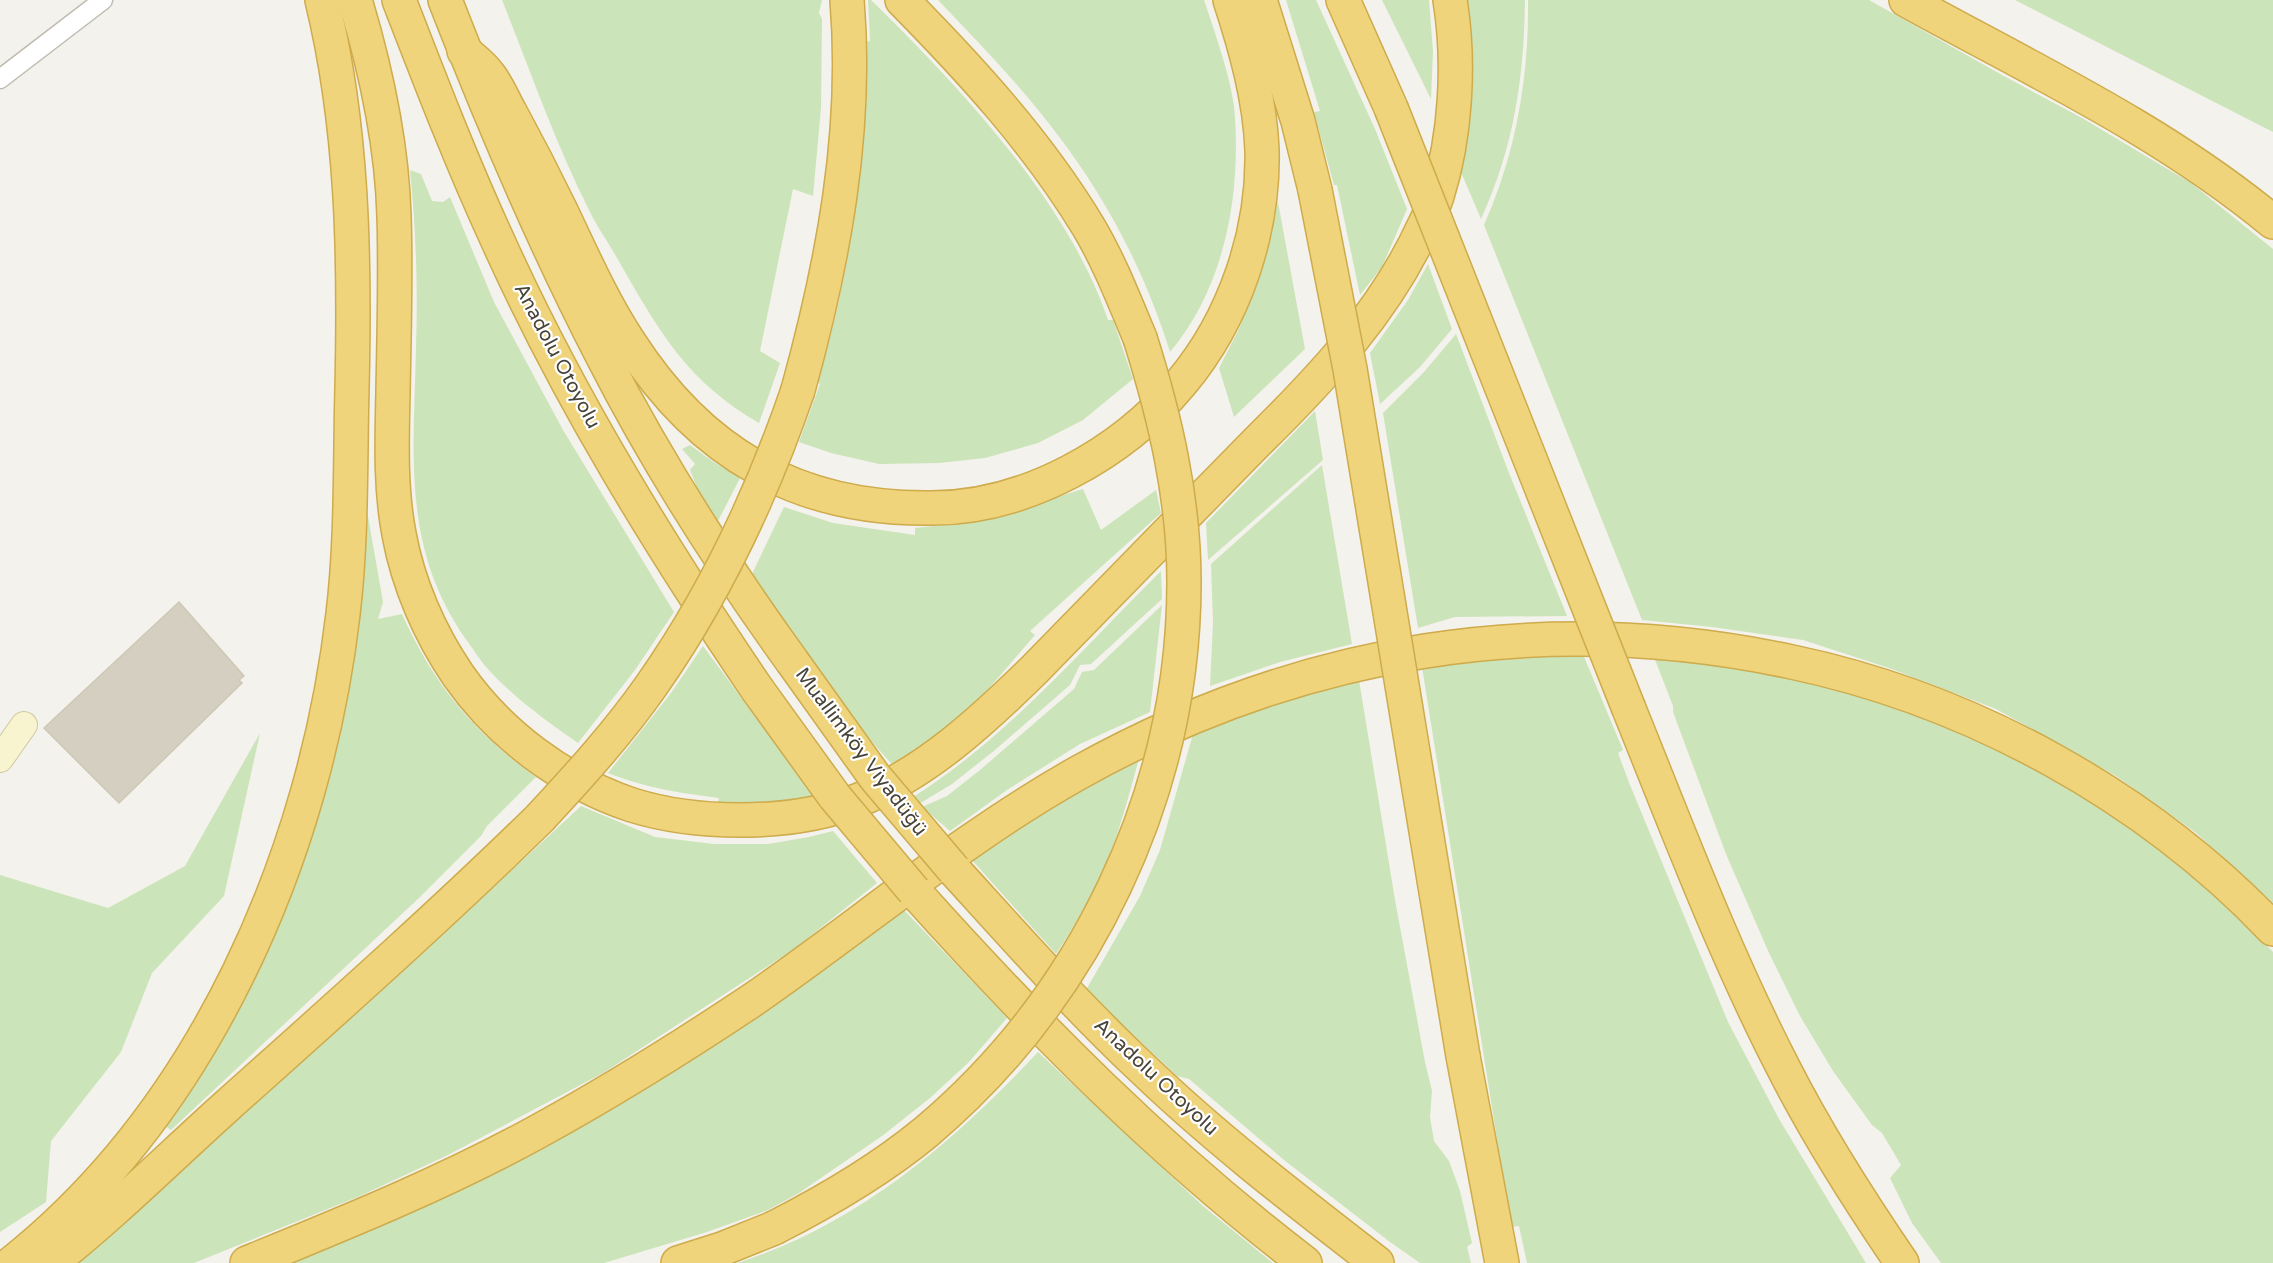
<svg xmlns="http://www.w3.org/2000/svg" width="2273" height="1263" font-family="'Varela Round',sans-serif">
	<style>
		.green { fill: #cce4b9 }
		.building { fill: #d5cfc2; stroke: #cfc8b6; stroke-width: 1.5 }
		.lines { fill: none; stroke-linecap: round; stroke-linejoin: round }
		.street-casing { stroke: #bfbbaf; stroke-width: 21 }
		.secondary-casing { stroke: #cfc8a0; stroke-width: 28 }
		.highway-casing { stroke: #ceab4c; stroke-width: 36 }
		.street { stroke: #fff; stroke-width: 18 }
		.secondary { stroke: #f9f4d0; stroke-width: 26 }
		.highway { stroke: #efd47b; stroke-width: 33 }
		.highway-bridge-casing { stroke: #ceab4c; stroke-width: 36; stroke-linecap: butt }
		.highway-bridge { stroke: #efd47b; stroke-width: 33 }
		.labels { text-anchor: middle; dominant-baseline: central; stroke-width: 4.5; stroke-linejoin: round; paint-order: stroke }
		.street-label { font-size: 20px; fill: #48443a; stroke: #fff }
	</style>
	<rect width="100%" height="100%" fill="#f4f2ec"/>
	<g class="green">
		<path d="M502,0H822L819,13L822,19L821,108L813,196L793,189L760,351L780,363L759,423C688,382 660,333 621,265C611,246 598,229 589,210C555,142 530,70 502,0Z"/>
		<path d="M868,0H871C958,85 1069,203 1108,320H1113L1133,379L1083,420L1038,443L985,458L939,463L879,464L831,453L799,442L820,384L817,382C842,305 853,233 861,152C865,116 869,78 865,42L870,41Z"/>
		<path d="M938,0H1204C1214,30 1230,75 1234,106C1242,190 1226,286 1170,352C1146,274 1107,199 1057,134C1021,86 979,43 938,0Z"/>
		<polygon points="1286,0 1316,0 1375,129 1407,209 1382,267 1360,295 1337,185 1334,185 1314,112 1320,111"/>
		<polygon points="1382,0 1429,0 1433,51 1431,99"/>
		<path d="M1468,0H1525C1524,78 1514,147 1481,219L1455,158L1468,111L1471,46Z"/>
		<path d="M1528,0H1869L2002,75L2082,118L2191,183L2273,249V903L2195,832L2116,776L1996,709L1889,668L1803,640L1712,627L1642,620L1484,225C1516,153 1529,78 1528,0Z"/>
		<polygon points="2015,0 2273,0 2273,132"/>
		<path d="M410,170L421,174L432,201L443,202L450,197L494,302L563,430L674,612L635,670L578,743C546,721 513,697 486,667C479,659 472,647 465,638C401,545 414,453 416,347C418,287 416,230 410,170Z"/>
		<polygon points="1278,202 1305,349 1234,417 1219,368 1240,327 1263,265"/>
		<polygon points="1428,264 1452,329 1420,367 1380,404 1370,353 1408,300"/>
		<polygon points="1456,334 1509,473 1567,616 1455,617 1418,628 1383,413 1424,372"/>
		<polygon points="1315,411 1323,460 1208,560 1206,523"/>
		<polygon points="690,445 712,461 740,478 717,523 700,495 690,470 695,464 682,449"/>
		<polygon points="1322,465 1352,644 1280,662 1210,686 1213,623 1211,564"/>
		<polygon points="1083,489 1101,530 1156,490 1161,513 1030,631 1035,635 984,694 936,741 895,768 845,711 752,574 784,507 833,523 915,535 915,528 979,521"/>
		<path d="M366,505L383,602L378,619L402,614C434,685 473,732 536,777L487,826L481,836L420,897L171,1130L165,1126C207,1061 249,992 280,920C314,841 337,756 351,672C361,617 362,560 366,505Z"/>
		<path d="M1161,571L1162,599L1091,664L1080,665L1070,685L995,750L952,784L919,804L913,797C1008,737 1081,650 1161,571Z"/>
		<polygon points="1162,605 1150,712 1080,744 1007,790 950,831 922,807 947,796 980,770 1074,689 1082,672 1094,670"/>
		<path d="M703,646L814,796L770,807L717,805L719,798C678,793 647,788 608,773L671,693Z"/>
		<polygon points="1582,652 1623,750 1618,753 1630,785 1728,1022 1779,1119 1866,1263 1527,1263 1519,1226 1511,1227 1422,667 1517,655"/>
		<polygon points="1654,657 1749,670 1815,683 1890,704 1968,736 2039,769 2115,812 2230,908 2273,952 2273,1263 1941,1263 1912,1223 1890,1178 1901,1165 1882,1133 1872,1125 1833,1071 1800,1016 1769,953 1726,854 1673,712 1673,706"/>
		<polygon points="1359,680 1395,900 1425,1062 1432,1091 1430,1117 1434,1141 1449,1161 1460,1191 1472,1243 1467,1247 1471,1263 1420,1263 1390,1242 1284,1160 1189,1079 1177,1076 1086,990 1140,896 1160,850 1193,734 1246,713"/>
		<polygon points="260,733 224,896 152,973 121,1052 51,1141 46,1202 0,1232 0,875 108,908 185,866"/>
		<path d="M1140,755C1129,794 1119,836 1102,873C1089,902 1073,928 1056,954L971,859L1023,824Z"/>
		<polygon points="581,806 655,837 714,844 768,844 809,837 833,831 877,883 794,949 603,1073 448,1155 360,1196 194,1263 72,1263 416,959"/>
		<polygon points="902,908 1007,1018 969,1062 930,1098 882,1136 799,1193 768,1210 707,1232 604,1263 281,1263 463,1177 605,1113 714,1043"/>
		<path d="M1038,1052L1203,1206L1273,1263H737C857,1225 953,1143 1038,1052Z"/>
	</g>
	<polygon class="building" points="179,602 244,676 239,680 242,683 119,803 44,728"/>
	<g class="lines">
		<g class="street-casing">
			<polyline id="street" points="0,79 103,0"/>
		</g>
		<g class="secondary-casing">
			<polyline id="secondary" points="0,759 24,725"/>
		</g>
		<g class="highway-casing">
			<g id="highway">
				<path d="M355,0C376,70 392,143 394,216C396,274 394,333 393,392C392,439 390,487 399,534C408,584 430,634 458,675C499,734 563,782 632,805C667,816 703,820 740,820C780,820 821,815 859,800C927,772 982,721 1034,670C1075,628 1116,586 1157,544C1190,510 1224,476 1257,442C1323,377 1385,311 1424,226C1429,216 1434,206 1437,196C1456,136 1460,62 1450,0"/>
				<path d="M399,0C430,80 461,161 497,239C568,397 660,546 757,689"/>
				<path d="M445,0C492,121 543,241 603,357C657,463 722,564 792,661"/>
				<path d="M902,0C971,70 1037,142 1088,226C1109,261 1124,300 1140,338"/>
				<polyline points="1260,0 1298,121 1315,190"/>
				<polyline points="1343,0 1391,108"/>
				<path d="M1906,0C2031,69 2162,130 2273,222"/>
				<path d="M464,51C473,59 483,66 489,75C498,86 503,100 510,112C528,145 545,178 561,211C582,255 602,301 629,342C701,454 798,510 932,508C1025,508 1122,454 1181,383C1234,320 1264,233 1262,150C1260,99 1246,49 1230,0"/>
				<path d="M798,390C833,263 858,132 847,0"/>
				<path d="M1629,709C1678,830 1724,953 1784,1069C1818,1136 1859,1200 1902,1263"/>
				<path d="M954,870C1016,938 1076,1006 1142,1068C1216,1139 1297,1201 1377,1263"/>
				<path d="M914,891C1034,1025 1162,1154 1305,1263"/>
				<polyline points="1463,1056 1502,1263"/>
				<path d="M12,1263C205,1109 315,855 343,614C352,540 350,463 352,388C355,258 353,127 322,0"/>
				<path d="M51,1263C113,1214 169,1158 228,1105C333,1011 439,917 540,818"/>
				<path d="M247,1263C345,1223 444,1183 537,1132C610,1092 682,1047 751,1001C860,926 962,838 1078,773C1300,649 1542,609 1792,662C1972,700 2146,796 2273,929"/>
				<polyline points="678,1263 722,1249 774,1228"/>
			</g>
		</g>
		<use href="#street" class="street"/>
		<use href="#secondary" class="secondary"/>
		<use href="#highway" class="highway"/>
		<g class="highway-bridge-casing">
			<g id="highway-bridge">
				<polyline points="1391,108 1629,709"/>
				<polyline points="1315,190 1350,369 1463,1056"/>
				<polyline points="792,661 875,777 954,870"/>
				<polyline points="757,689 835,797 914,891"/>
				<path d="M540,818C579,776 618,733 651,686C715,595 762,495 798,390"/>
				<path d="M774,1228C827,1201 880,1170 926,1132C1086,997 1184,793 1184,582C1184,498 1165,417 1140,338"/>
			</g>
		</g>
		<use href="#highway-bridge" class="highway-bridge"/>
	</g>
	<g class="labels">
		<g class="street-label">
			<text transform="translate(557 356) rotate(62)">Anadolu Otoyolu</text>
			<text transform="translate(861 752) rotate(53)">Muallimköy Viyadüğü</text>
			<text transform="translate(1156 1077) rotate(43)">Anadolu Otoyolu</text>
		</g>
	</g>
</svg>
